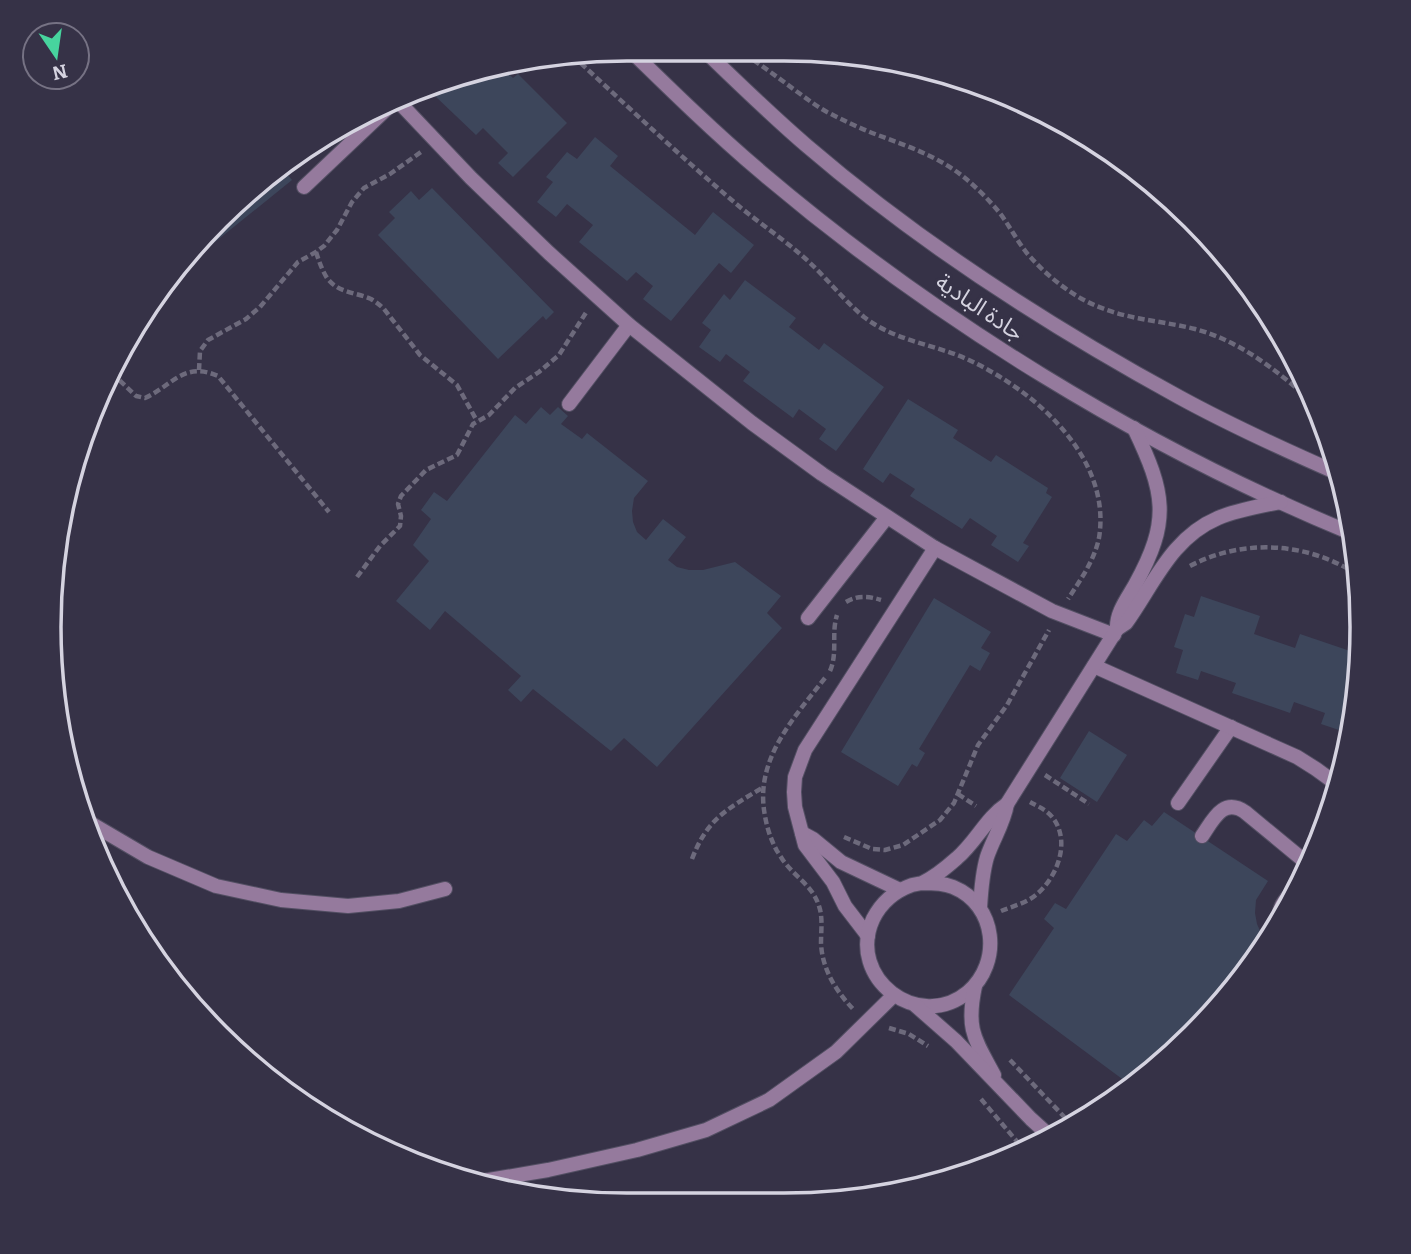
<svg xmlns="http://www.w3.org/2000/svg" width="1411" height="1254" font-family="Bitter,'Noto Sans Arabic',serif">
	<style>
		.building { fill: #3d465b }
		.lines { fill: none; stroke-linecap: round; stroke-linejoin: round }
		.service-casing { stroke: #534f63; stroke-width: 16 }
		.minor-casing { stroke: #534f63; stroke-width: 16 }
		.tertiary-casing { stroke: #534f63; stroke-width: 16 }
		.path { stroke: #6d6a7c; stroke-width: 4.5; stroke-dasharray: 7 3.5; stroke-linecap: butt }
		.service { stroke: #957a9d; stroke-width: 14 }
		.minor { stroke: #957a9d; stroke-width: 14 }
		.tertiary { stroke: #957a9d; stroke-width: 14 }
		.labels { text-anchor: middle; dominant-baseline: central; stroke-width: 6; stroke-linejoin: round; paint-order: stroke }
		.street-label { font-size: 23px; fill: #d5d3e0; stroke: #363247 }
		.rim { fill: none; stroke: #d5d3e0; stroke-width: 3.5 }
	</style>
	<rect width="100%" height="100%" fill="#363247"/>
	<g class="building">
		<polygon points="501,66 513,78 518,74 567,123 513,177 498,163 508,153 483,128 476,135 434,95 444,85 442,82 478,69"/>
		<polygon points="595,137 618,156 610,166 695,235 713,212 754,245 731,273 719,263 671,321 643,299 653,286 636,272 627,281 579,242 593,225 567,204 556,217 537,202 553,182 546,177 567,152 577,159"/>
		<polygon points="282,168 292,180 163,284 168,275 246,192"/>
		<polygon points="432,188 554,312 546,320 543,316 498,359 378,235 395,218 389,212 411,191 419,200"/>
		<polygon points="745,280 796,318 789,327 819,350 824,343 884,387 836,451 819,439 826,429 799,409 793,418 743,381 750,372 726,354 720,362 699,347 711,330 702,323 724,294 730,300"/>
		<polygon points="908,399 958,430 953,438 991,462 996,455 1048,488 1046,493 1052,497 1023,543 1029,546 1018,562 991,545 997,536 970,518 962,529 910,496 915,489 890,473 883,483 863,469"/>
		<polygon points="541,407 550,415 558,407 568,416 561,424 582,439 587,433 648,481 634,498 632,511 633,522 637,532 646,540 663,519 686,537 668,560 677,567 689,570 703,570 735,562 781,596 767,613 782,628 657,767 624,738 611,751 533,689 521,702 508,690 521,676 445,611 430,630 396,601 429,561 413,545 431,519 421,510 434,492 447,501 515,415 526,424"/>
		<polygon points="1201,596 1260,616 1254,634 1295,648 1300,634 1359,654 1357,696 1345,732 1321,724 1325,713 1294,702 1290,713 1232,693 1236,683 1201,671 1198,680 1176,673 1183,650 1174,647 1185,614 1194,617"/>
		<polygon points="934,598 991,632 981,648 990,653 980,671 970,665 919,749 925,753 917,767 912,764 898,786 841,752"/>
		<polygon points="1089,731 1127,755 1097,802 1060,778"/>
		<polygon points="1164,812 1268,881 1256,900 1255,913 1257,924 1261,933 1269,938 1219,1008 1133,1087 1009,995 1054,928 1044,919 1055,903 1066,909 1116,834 1127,841 1144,820 1152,826"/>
	</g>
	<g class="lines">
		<g class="service-casing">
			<g id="service">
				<polyline points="304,187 396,100"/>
				<polyline points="569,404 629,325"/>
				<polyline points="808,618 887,517"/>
				<polyline points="1178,803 1231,727"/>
				<polyline points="85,820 148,857 216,886 281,900 348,906 399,901 445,889"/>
				<path d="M1202,836C1213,820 1223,797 1245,812L1308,864"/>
				<path d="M1279,924C1278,910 1283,899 1295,892"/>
				<polyline points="471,1183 548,1170 637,1150 706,1130 769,1100 836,1052 894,995"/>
			</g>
		</g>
		<g class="minor-casing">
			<g id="minor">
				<polyline points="396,99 471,178 549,253 629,325 752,423 822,474 935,548 1052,611 1114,635"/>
				<polyline points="1094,666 1297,757 1316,769 1338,785"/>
				<polyline points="802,833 813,839 841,862 900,890"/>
				<polyline points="868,936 845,906 833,882 805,845 795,807 794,792 795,777 805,750 935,548"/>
			</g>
		</g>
		<g class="tertiary-casing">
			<g id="tertiary">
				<path d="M629,49C672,91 715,133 761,172C934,319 1142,447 1351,533"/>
				<path d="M706,52C739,84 772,116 807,146C920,243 1049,326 1179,397C1232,426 1287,451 1342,475"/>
				<path d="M1117,629C1116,613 1127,599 1135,585C1171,520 1165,493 1134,428"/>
				<path d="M922,883C933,883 943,883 953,887C997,905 1002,963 968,992C919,1033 846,978 873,919C881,903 895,891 912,885C912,885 922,883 922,883C933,878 948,866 957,858C976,842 986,818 1007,804L1117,629L1126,623C1154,584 1171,538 1218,518C1237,510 1260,506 1281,502"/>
				<path d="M980,908C981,891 982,874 987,857C993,839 1004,823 1007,804"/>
				<path d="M975,986C966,1029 974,1038 994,1075"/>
				<polyline points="915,1005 956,1041 1031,1119 1052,1138"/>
			</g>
		</g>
		<g class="path">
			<path d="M745,54C762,66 779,78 796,91C806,98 816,106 827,112C843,120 859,128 875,134C907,146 938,156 965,178C977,188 989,200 999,212C1009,225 1016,239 1026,252C1042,271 1061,287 1082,299C1121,320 1154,319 1195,329C1243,342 1278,372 1315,404"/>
			<path d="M573,56C626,105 679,155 734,202C755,220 779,236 800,254C823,273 841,298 864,317C896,342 936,344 971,361C1036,392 1112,458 1099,538C1094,561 1081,579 1068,599"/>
			<path d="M316,252C319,261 322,270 327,278C338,293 355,292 371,299C376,302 380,305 384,309L420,355L457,385L477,421"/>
			<polyline points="199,370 200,351 208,340 246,319 260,307 298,262 316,252 324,246 337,230 352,202 364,188 390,174 421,152"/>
			<path d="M112,373L136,396L145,398C173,385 184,361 218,376L329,512"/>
			<path d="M1190,566C1243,538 1308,542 1358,575"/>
			<polyline points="357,577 380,546 400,526 401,516 398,504 401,496 426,470 457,455 473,424 489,415 515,388 539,372 559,355 587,311"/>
			<path d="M846,602C858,595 868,596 881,600"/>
			<path d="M830,671C838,653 831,633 837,615"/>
			<path d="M825,678C793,719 754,760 765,816C767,828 771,840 777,851C780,855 783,861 786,864C798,879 813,887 819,906C823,918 821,930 821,943C822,969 836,991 853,1009"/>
			<polyline points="1045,775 1089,804"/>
			<polyline points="958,794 976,806"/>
			<polyline points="844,837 872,849 885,850 903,845 940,820 954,803 978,745 1007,705 1049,630"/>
			<path d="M692,859C707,819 727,809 762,788"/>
			<path d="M1001,911C1013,906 1027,903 1037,894C1057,877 1071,842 1053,818C1047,810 1039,807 1030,802"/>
			<polyline points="889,1028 909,1034 928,1046"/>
			<polyline points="1010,1060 1072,1125"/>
			<polyline points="981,1099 1025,1151"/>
		</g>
		<use href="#service" class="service"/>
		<use href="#minor" class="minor"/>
		<use href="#tertiary" class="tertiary"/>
	</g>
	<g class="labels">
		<g class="street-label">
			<text transform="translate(980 307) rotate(34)">جادة البادية</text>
		</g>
	</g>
	<path d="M0 0H1411V1254H0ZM627 61H784A566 566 0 0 1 1350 627V627A566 566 0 0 1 784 1193H627A566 566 0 0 1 61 627V627A566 566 0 0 1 627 61Z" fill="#363247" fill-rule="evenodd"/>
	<path class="rim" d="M627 61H784A566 566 0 0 1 1350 627V627A566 566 0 0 1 784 1193H627A566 566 0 0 1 61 627V627A566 566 0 0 1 627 61Z"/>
	<g transform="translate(56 56) rotate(167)"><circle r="33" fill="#363247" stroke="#767284" stroke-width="2"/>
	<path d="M0-5L12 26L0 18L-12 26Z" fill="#47d49e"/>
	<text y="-10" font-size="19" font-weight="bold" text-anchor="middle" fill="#d5d3e0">N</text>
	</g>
</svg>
